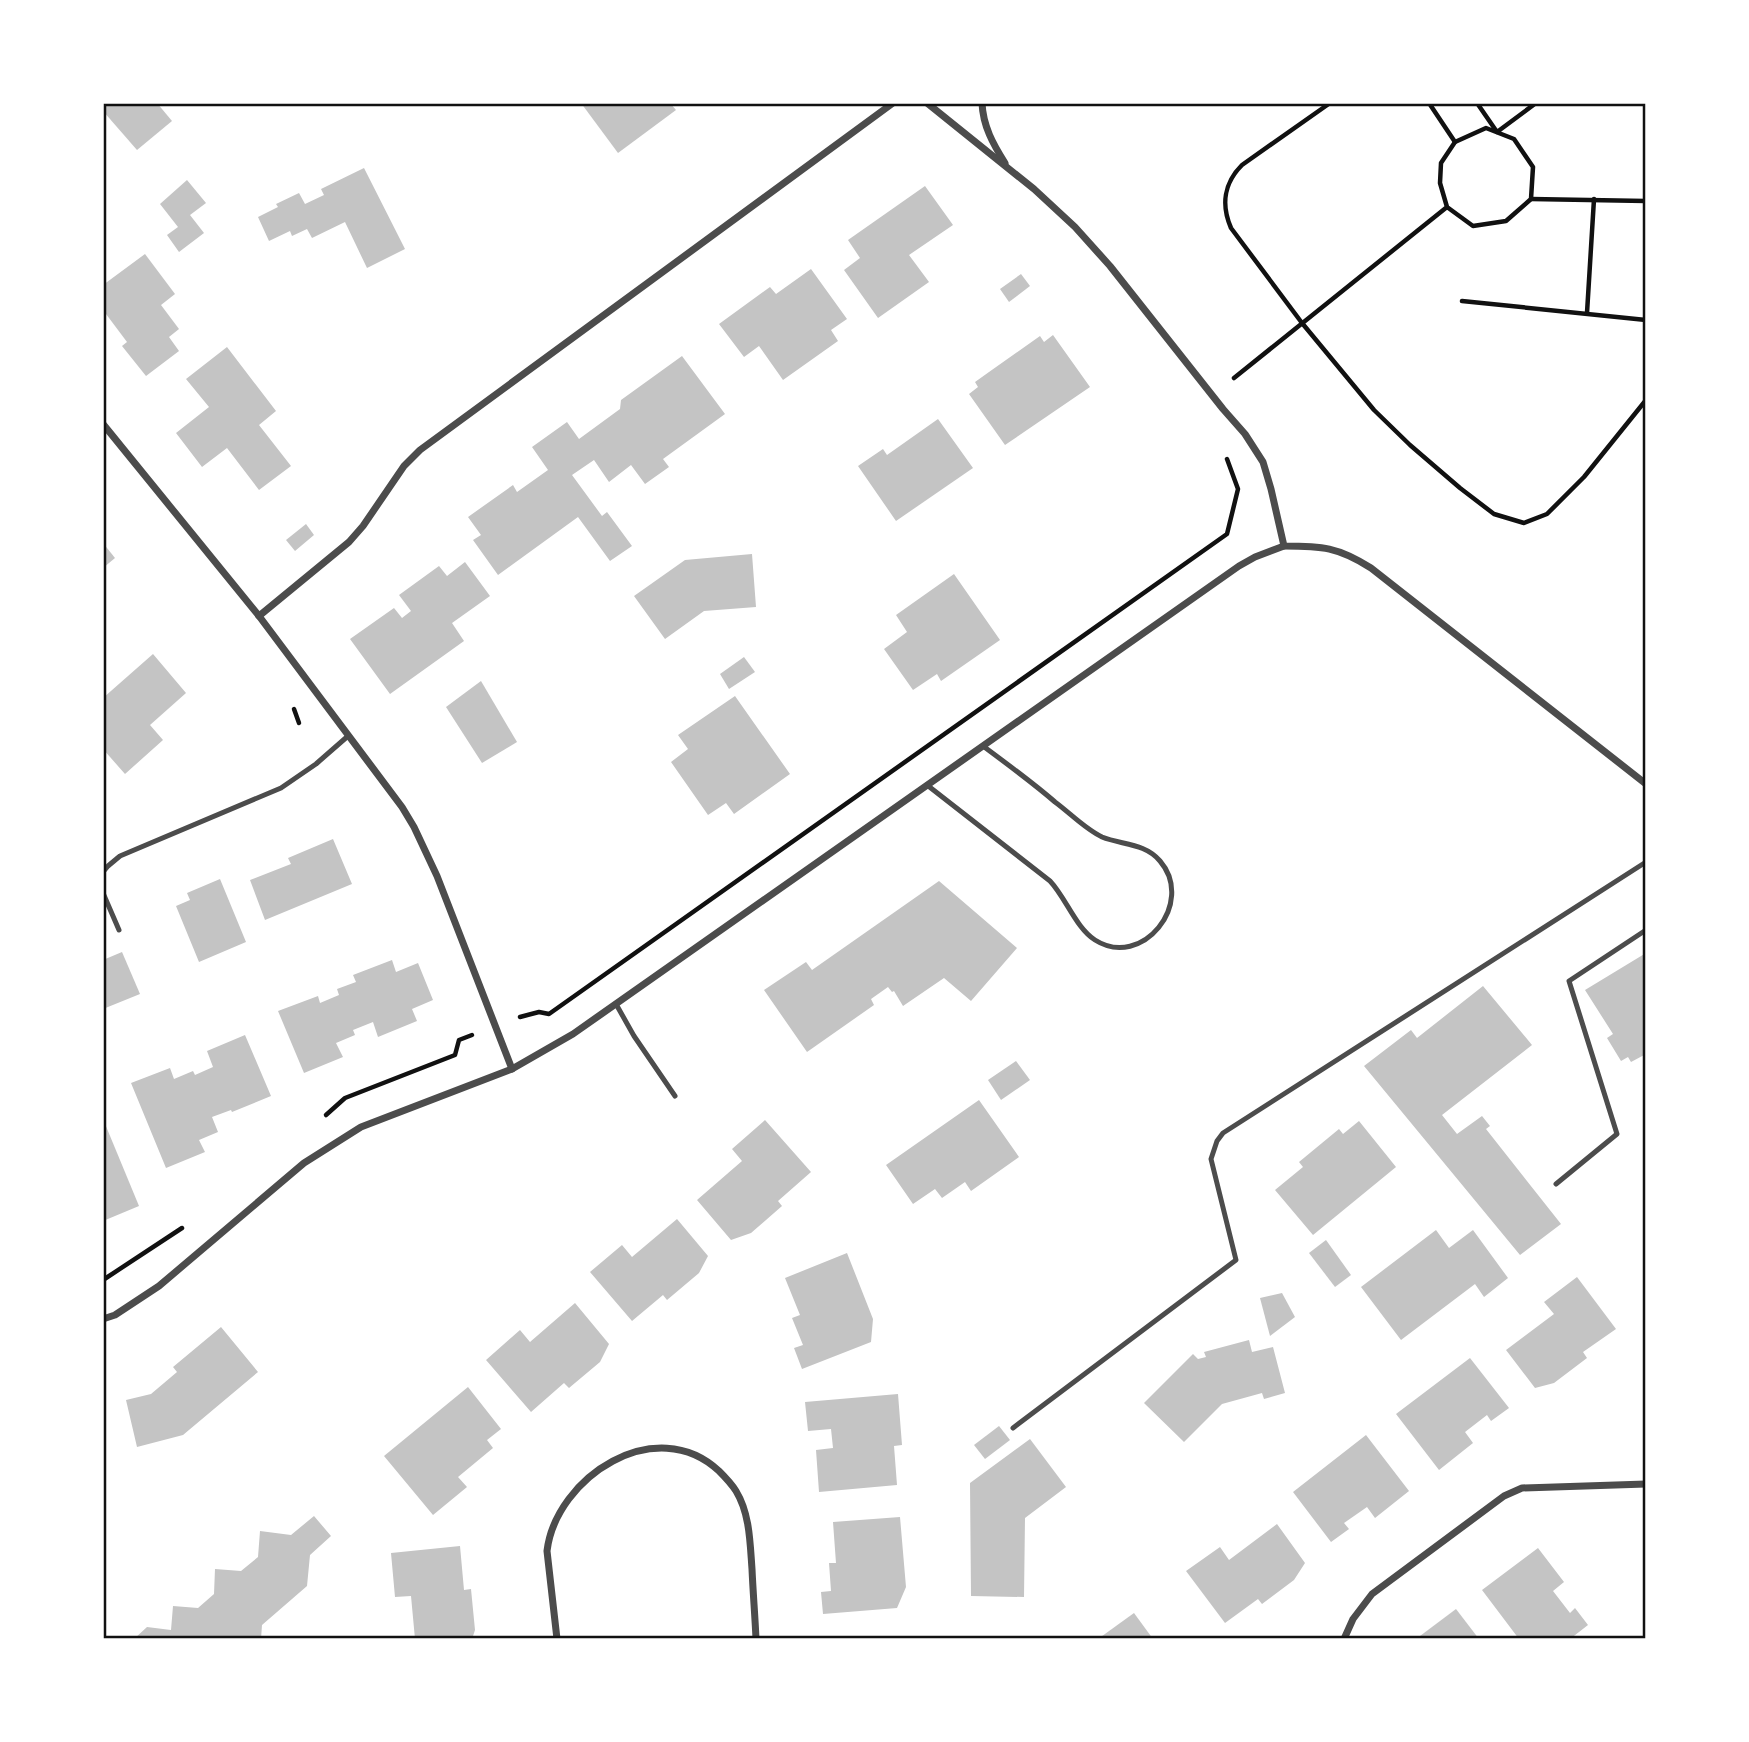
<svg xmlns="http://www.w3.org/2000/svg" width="1749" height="1742" font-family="'Roboto Serif',serif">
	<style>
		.building { fill: #c4c4c4 }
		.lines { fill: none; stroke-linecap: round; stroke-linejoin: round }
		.path { stroke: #111; stroke-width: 4.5 }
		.service { stroke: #4c4c4c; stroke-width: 5 }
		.minor { stroke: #4c4c4c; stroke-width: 7 }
		.neatline { fill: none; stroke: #111; stroke-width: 2.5 }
	</style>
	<rect width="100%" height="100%" fill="#fff"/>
	<g class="building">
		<polygon points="103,103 157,103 172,121 137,150 103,111"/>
		<polygon points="581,103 670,103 676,110 618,153"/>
		<polygon points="364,168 405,249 367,268 345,222 312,238 307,229 292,236 290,231 269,241 258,217 278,207 276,204 299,193 305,204 324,195 321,189"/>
		<polygon points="187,180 206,203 190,215 204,233 179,252 167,235 178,227 160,204"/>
		<polygon points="925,186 953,225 909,255 929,282 878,318 844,270 860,258 848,240"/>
		<polygon points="145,254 175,294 161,305 179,329 169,337 179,351 146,376 122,346 127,342 103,310 103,285"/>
		<polygon points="811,269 847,319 831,330 838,341 783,380 759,346 744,357 719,324 770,287 776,294"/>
		<polygon points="1021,274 1030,286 1009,302 1000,289"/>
		<polygon points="1053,335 1090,387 1005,445 969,394 978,387 975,382 989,372 1040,336 1044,342"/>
		<polygon points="227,347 276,411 259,425 291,466 259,490 227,448 202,467 176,433 209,407 186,379"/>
		<polygon points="682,356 725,414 663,459 669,467 645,484 631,465 609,482 594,460 572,475 602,516 607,512 632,546 610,561 578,517 498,575 473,540 481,535 468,517 513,485 517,492 548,470 532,447 567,422 579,439 620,409 621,400"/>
		<polygon points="938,419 973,468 896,521 858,466 883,449 887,455"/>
		<polygon points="306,524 314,535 295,551 286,540"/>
		<polygon points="103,543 115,558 103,568"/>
		<polygon points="752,554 756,607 704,611 665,639 634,596 685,560"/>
		<polygon points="465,562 490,596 452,623 464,641 390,694 350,639 394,608 402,618 411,611 399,595 439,566 447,576"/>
		<polygon points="954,574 1000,640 941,681 937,674 913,690 884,649 907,632 896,615"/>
		<polygon points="153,654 186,693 150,725 163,740 125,774 103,749 103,698"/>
		<polygon points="744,657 755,672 729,689 720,674"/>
		<polygon points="481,681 517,742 482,763 446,707"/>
		<polygon points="735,696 790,774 734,814 726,803 708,815 671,762 688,749 678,735"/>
		<polygon points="333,839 352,884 265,920 250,880 291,864 288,858"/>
		<polygon points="220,879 246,942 199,962 176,906 190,900 187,893"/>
		<polygon points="939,881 1017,948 971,1001 944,978 903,1006 894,991 892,992 888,987 871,999 874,1005 807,1052 764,990 806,962 812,970"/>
		<polygon points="122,952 140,994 103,1009 103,960"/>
		<polygon points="1646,953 1646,1054 1631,1062 1628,1057 1621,1061 1607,1038 1613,1034 1585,990"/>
		<polygon points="392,960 396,972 418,963 433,1000 412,1009 417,1021 378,1037 373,1022 353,1030 355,1035 336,1043 343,1057 304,1073 278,1011 318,996 320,1003 339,995 337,989 356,982 353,975"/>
		<polygon points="1483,986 1532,1045 1442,1115 1457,1134 1482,1116 1490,1126 1486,1129 1561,1224 1520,1255 1364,1066 1411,1030 1417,1038"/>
		<polygon points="245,1035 271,1096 232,1112 231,1110 212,1117 218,1132 199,1140 205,1152 166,1168 131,1083 170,1068 174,1079 193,1071 195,1075 213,1067 207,1051"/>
		<polygon points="1016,1061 1030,1080 1001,1100 988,1080"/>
		<polygon points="979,1100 1019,1157 971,1191 965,1182 942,1198 935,1189 913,1204 886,1165"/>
		<polygon points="103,1119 139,1206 103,1221"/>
		<polygon points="765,1120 811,1172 778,1201 782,1206 751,1233 731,1240 697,1200 742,1161 732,1149"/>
		<polygon points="1359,1121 1396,1167 1313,1235 1275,1190 1303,1167 1299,1162 1339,1129 1343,1134"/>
		<polygon points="677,1219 708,1256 699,1273 667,1300 663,1295 632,1321 590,1272 622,1245 632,1257"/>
		<polygon points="1436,1230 1449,1248 1473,1230 1508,1278 1484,1297 1475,1284 1401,1340 1361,1287"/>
		<polygon points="1326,1240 1351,1275 1335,1287 1309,1253"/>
		<polygon points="847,1253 873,1319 871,1342 802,1369 794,1348 803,1345 792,1318 800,1315 785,1278"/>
		<polygon points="1577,1277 1616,1329 1583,1352 1587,1358 1554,1383 1535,1388 1506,1350 1554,1314 1544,1302"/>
		<polygon points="1282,1293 1295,1317 1270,1336 1260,1298"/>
		<polygon points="575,1303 609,1344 600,1362 569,1388 564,1383 531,1412 486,1360 520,1330 530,1342"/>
		<polygon points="221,1327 258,1372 183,1435 137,1447 126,1400 151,1394 177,1372 173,1367"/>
		<polygon points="1249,1340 1252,1352 1273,1347 1285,1393 1264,1399 1262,1393 1222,1404 1184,1442 1144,1403 1193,1354 1198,1359 1206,1357 1204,1352"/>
		<polygon points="1470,1358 1509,1408 1491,1421 1487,1415 1465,1432 1473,1443 1439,1470 1396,1414"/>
		<polygon points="468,1387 501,1429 487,1440 493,1448 458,1477 467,1487 433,1515 384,1456"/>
		<polygon points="898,1394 902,1445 894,1446 897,1485 819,1492 816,1450 833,1448 831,1429 808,1431 805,1402"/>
		<polygon points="999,1426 1010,1440 985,1459 974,1445"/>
		<polygon points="1366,1435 1409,1491 1375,1518 1367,1507 1344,1523 1349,1529 1331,1542 1293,1492"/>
		<polygon points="1030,1439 1066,1487 1025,1518 1024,1597 971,1596 970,1483"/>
		<polygon points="314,1516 331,1536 310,1555 307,1586 262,1625 261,1639 134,1639 147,1627 171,1630 173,1606 198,1608 214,1594 215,1569 241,1571 258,1557 260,1531 291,1535"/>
		<polygon points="900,1517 906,1587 897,1608 823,1614 821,1592 831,1591 829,1563 836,1563 833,1522"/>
		<polygon points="1277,1524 1305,1563 1294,1580 1262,1604 1258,1599 1225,1623 1186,1571 1220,1547 1229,1560"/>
		<polygon points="460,1546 464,1590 471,1589 475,1630 472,1639 415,1639 411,1596 395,1597 391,1553"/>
		<polygon points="1538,1548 1564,1582 1553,1591 1570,1613 1575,1608 1588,1625 1570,1639 1519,1639 1482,1590"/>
		<polygon points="1456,1609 1479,1639 1416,1639"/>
		<polygon points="1134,1613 1153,1639 1098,1639"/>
	</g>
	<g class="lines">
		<g class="path">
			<path d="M1330,103L1242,165C1224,183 1221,205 1231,228L1302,323L1374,410L1410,445L1460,488L1494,514L1524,523L1547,514L1584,477L1646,400"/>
			<polyline points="1429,103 1455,142"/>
			<polyline points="1477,103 1497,132 1536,103"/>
			<polyline points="1531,199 1646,201"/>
			<polyline points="1462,301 1646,320"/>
			<polyline points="1587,313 1594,199"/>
			<polyline points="1234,378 1447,207 1473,226 1506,221 1531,199 1533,167 1514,139 1486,128 1455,142 1441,163 1440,183 1447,207"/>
			<polyline points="294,709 299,723"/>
			<polyline points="520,1017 539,1012 549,1014 1227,534 1238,489 1227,459"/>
			<polyline points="326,1115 345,1098 455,1055 459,1040 472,1035"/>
			<polyline points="103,1280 182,1228"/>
		</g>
		<g class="service">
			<path d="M927,785L1050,881C1066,898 1076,928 1095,940C1142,970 1196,903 1160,861C1145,843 1122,845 1102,837C1085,829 1070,813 1055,802C1032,782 1007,764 983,746"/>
			<polyline points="103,872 108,866 120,856 281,788 316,764 348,736"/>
			<polyline points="103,893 119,930"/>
			<polyline points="616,1004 634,1036 675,1096"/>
			<polyline points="1556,1184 1617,1134 1569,981 1646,930"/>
			<polyline points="1013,1428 1236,1260 1211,1159 1217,1141 1223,1133 1646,862"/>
		</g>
		<g class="minor">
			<path d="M927,103L1034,189L1075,227L1110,266L1223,409L1245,434L1263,462L1271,489L1284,546C1322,546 1338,547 1371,568L1646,784"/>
			<path d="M982,103C983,126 993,144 1005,163"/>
			<polyline points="103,424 259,616 402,807 414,827 437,876 512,1069"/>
			<polyline points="259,616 349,542 363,526 404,466 420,450 893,103"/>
			<polyline points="103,1319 115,1315 159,1286 304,1163 361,1127 512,1069 573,1034 1239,566 1255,557 1284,546"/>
			<path d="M557,1639L547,1551C556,1477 656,1412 719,1471C725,1477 731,1483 736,1491C750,1514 750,1543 752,1569C753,1592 755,1616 756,1639"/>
			<polyline points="1344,1639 1353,1619 1372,1594 1504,1496 1522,1488 1646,1484"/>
		</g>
	</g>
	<rect width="1749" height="1742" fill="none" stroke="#ffffff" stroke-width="210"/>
	<rect x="105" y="105" width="1539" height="1532" class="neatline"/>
</svg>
